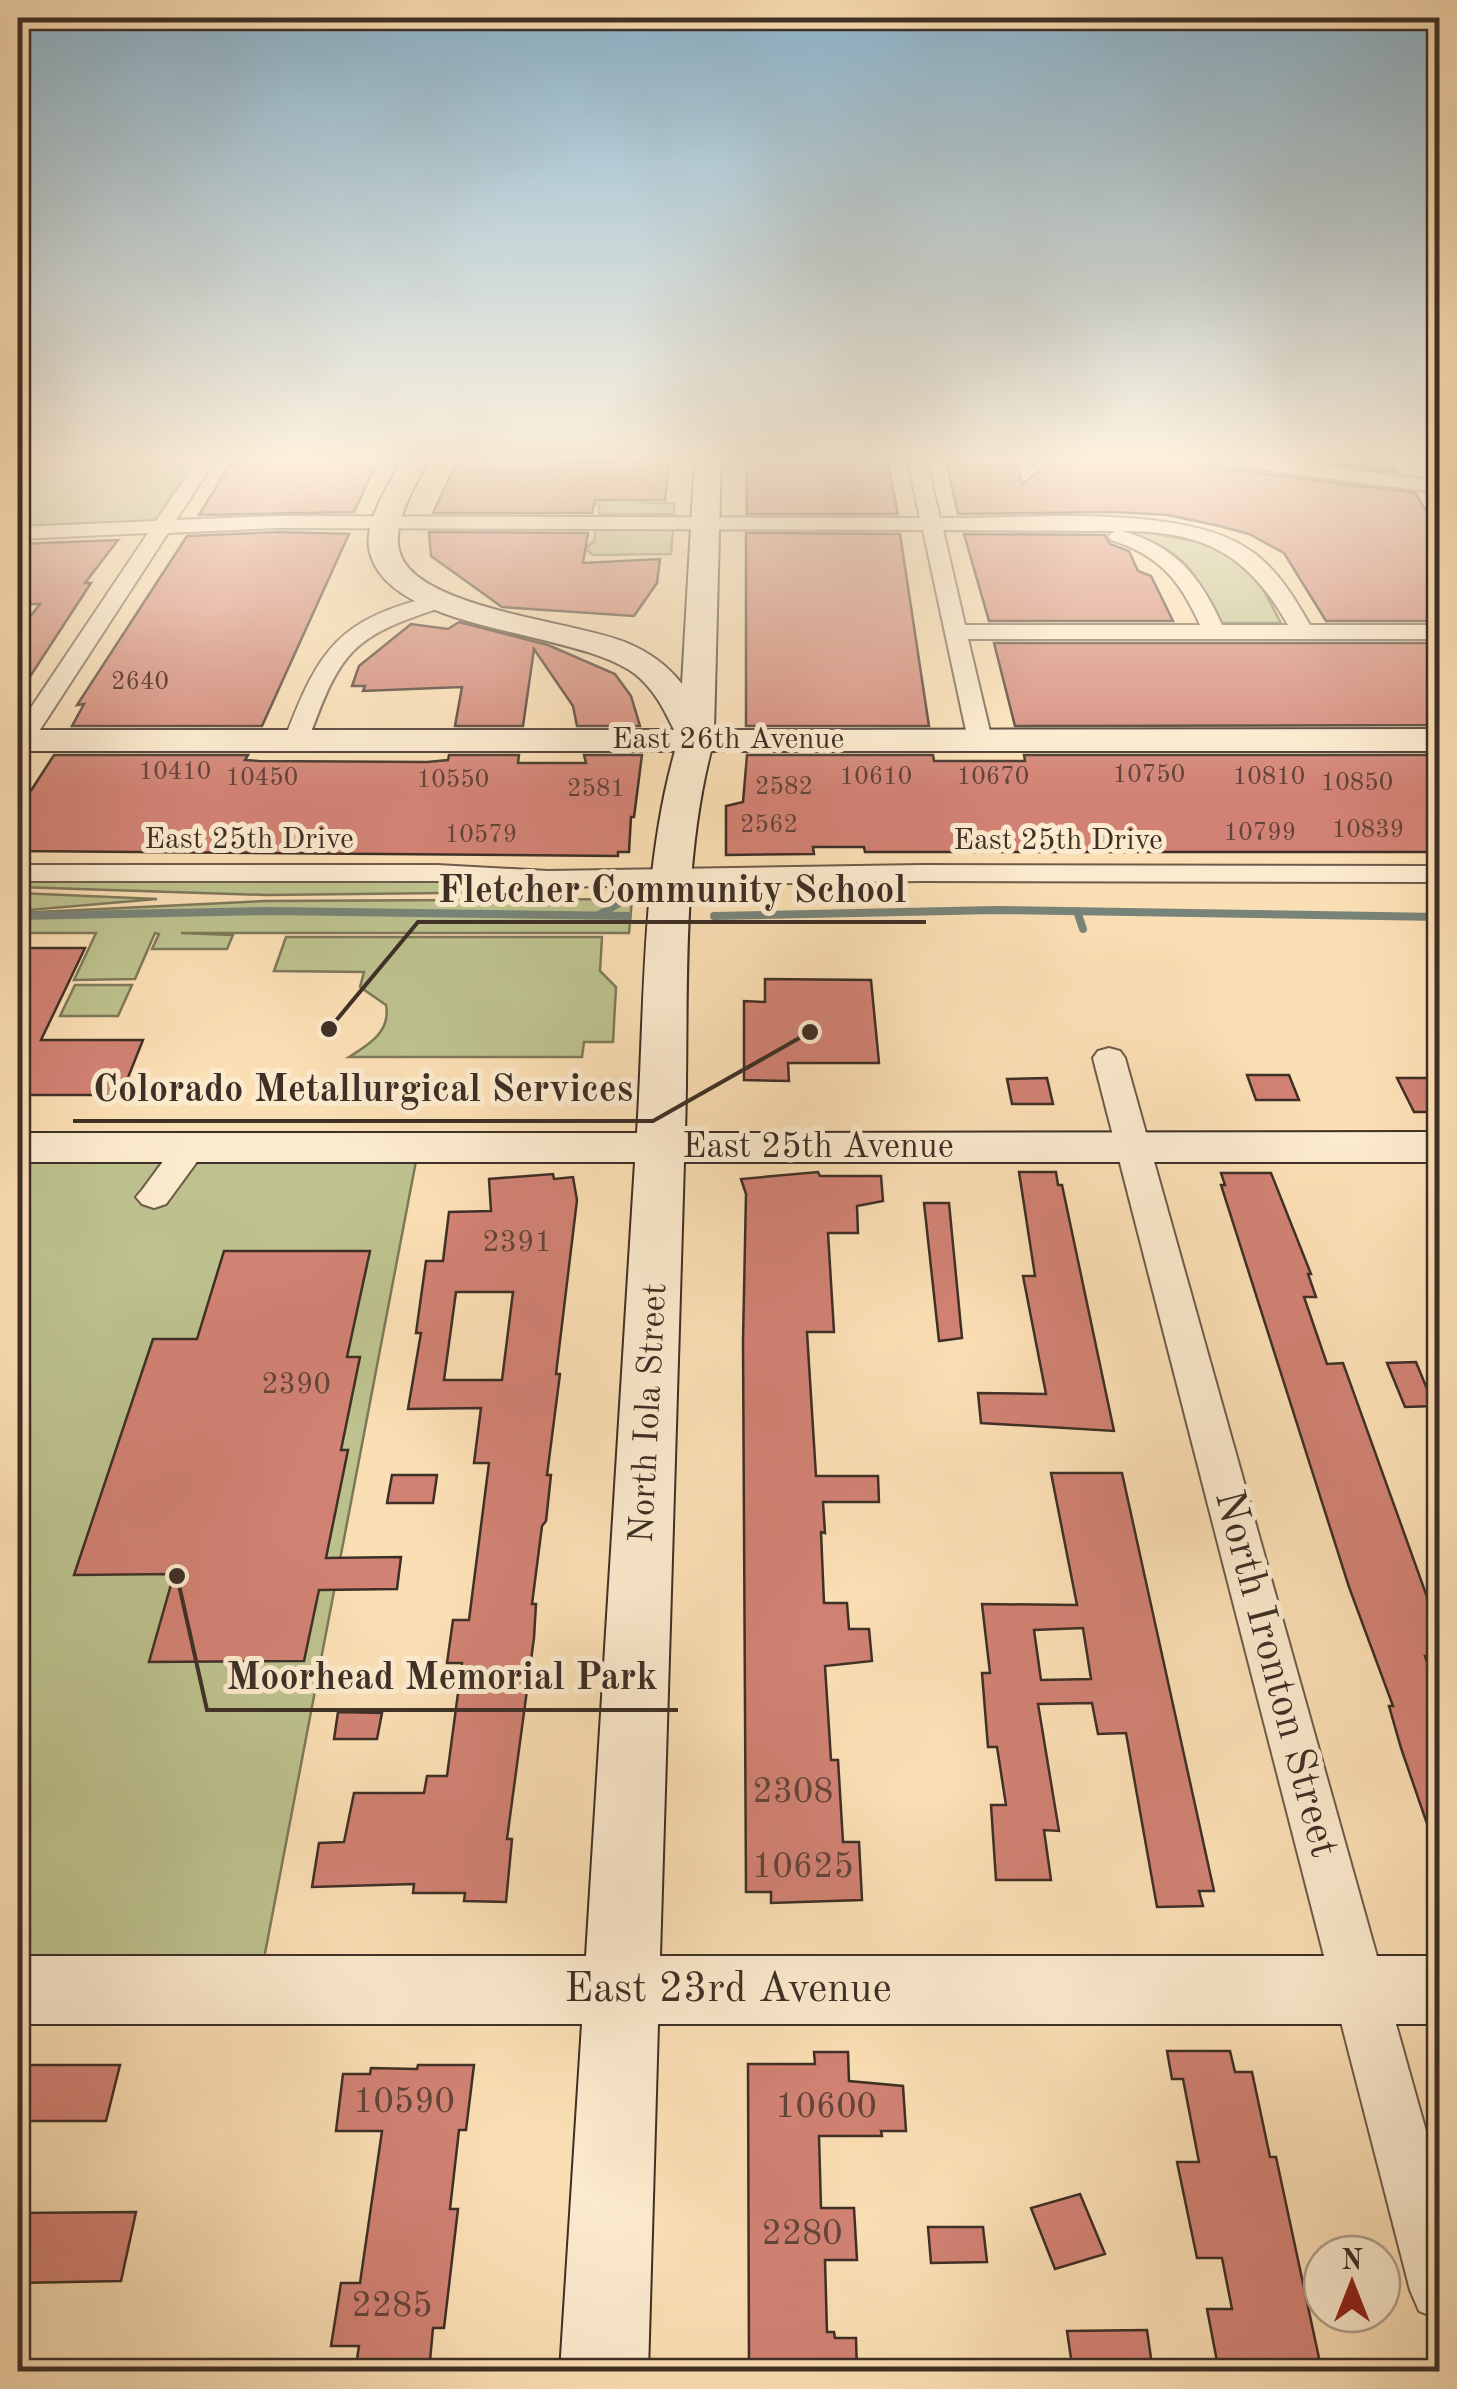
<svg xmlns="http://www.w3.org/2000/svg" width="1457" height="2389" font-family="'Old Standard TT',serif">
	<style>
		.green { fill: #bdc28e; stroke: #7e785a; stroke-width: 2.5 }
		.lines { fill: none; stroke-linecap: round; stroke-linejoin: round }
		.stream { stroke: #788479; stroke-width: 8 }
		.building { fill: #d28274; stroke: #3e2f26; stroke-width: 2.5; fill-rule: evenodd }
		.street-casing { stroke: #6d5b4a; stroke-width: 4 }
		.secondary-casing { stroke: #3e2f26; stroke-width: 4 }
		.street { fill: #fceace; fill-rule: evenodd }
		.secondary { fill: #fceace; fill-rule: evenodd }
		.labels { text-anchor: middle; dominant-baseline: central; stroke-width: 10; stroke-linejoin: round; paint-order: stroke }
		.far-number-label { font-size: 25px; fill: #63443a }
		.far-street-label { font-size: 30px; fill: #3e2f26; stroke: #fceace }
		.number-label { font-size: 30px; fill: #63443a }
		.street-label { font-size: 35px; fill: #3e2f26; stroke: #fceace }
		.near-number-label { font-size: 35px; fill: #63443a }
		.near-street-label { font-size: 42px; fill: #3e2f26; stroke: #fceace }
		.leader { fill: none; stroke: #3e2f26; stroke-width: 4 }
		.callout-dot { fill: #3e2f26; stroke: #fceace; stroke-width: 4 }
		.callout-label { font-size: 38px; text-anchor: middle; font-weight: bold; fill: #3e2f26; stroke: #fceace; stroke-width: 10; stroke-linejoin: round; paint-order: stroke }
	</style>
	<rect width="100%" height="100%" fill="#fbdfb4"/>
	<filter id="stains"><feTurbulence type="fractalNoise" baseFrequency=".002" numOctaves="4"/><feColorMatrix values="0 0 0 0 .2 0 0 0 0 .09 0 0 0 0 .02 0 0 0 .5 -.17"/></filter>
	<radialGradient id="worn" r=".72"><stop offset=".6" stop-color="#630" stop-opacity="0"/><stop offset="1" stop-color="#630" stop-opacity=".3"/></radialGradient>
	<g class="green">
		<polygon points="18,456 199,456 154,523 18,529"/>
		<polygon points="568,490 640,495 640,503 674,503 674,514 599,514 599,504 578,504"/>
		<polygon points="596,530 673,530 671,554 593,555 585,549 594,541"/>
		<path d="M1136,530L1209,544L1254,572L1281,623H1220C1195,574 1189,554 1135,535Z"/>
		<polygon points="18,881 447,881 533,888 533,892 267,895 18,887"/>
		<polygon points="18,893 157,899 18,911"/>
		<polygon points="632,899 629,933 181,933 233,935 227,949 152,949 159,934 155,933 135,979 74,980 96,933 18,933 18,913 265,901"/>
		<path d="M286,937H602L600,971L616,987L613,1042H584L582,1057H349C370,1044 391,1031 386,1005L360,987L364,972L274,971Z"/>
		<polygon points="75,985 132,985 118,1016 60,1016"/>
		<polygon points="416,1161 258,1990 18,1990 18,1162"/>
	</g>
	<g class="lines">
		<g class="stream">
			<polyline points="1077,911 1083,929"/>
			<polyline points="599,915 624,900"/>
			<polyline points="18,916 269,911 628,916"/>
			<polyline points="714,916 995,910 1440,917"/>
		</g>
	</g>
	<g class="building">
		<polygon points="235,456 380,456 354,512 199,515"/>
		<polygon points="746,456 886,456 898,514 747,514"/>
		<polygon points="945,456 1014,456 1022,484 1059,456 1183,456 1196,465 1415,493 1440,533 1440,621 1326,621 1284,553 1249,534 1219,526 1168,515 1113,512 958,514"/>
		<polygon points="1274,456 1389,459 1398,472"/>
		<polygon points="459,457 567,457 566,462 670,459 665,500 595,500 592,513 433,513"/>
		<polygon points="278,532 349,534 262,726 72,726 84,704 77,705 187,536"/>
		<polygon points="429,532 588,533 583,563 660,559 657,583 634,616 502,607 431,556"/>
		<polygon points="746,533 900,534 929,726 746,726"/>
		<polygon points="964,534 1105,535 1110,544 1129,551 1138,571 1151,576 1173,621 989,621"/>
		<polygon points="118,540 85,583 91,583 18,695 18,632 40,604 18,604 18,544"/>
		<polygon points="459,622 548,645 615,674 631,696 640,726 577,726 573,706 534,649 523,726 455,726 462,687 363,691 365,686 352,686 359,666 411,624 448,629"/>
		<polygon points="994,643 1440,643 1440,725 1015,726"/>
		<polygon points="54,755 248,755 245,760 259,761 427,762 448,760 449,755 519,755 518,763 586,763 584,755 642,755 634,817 631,817 629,852 618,852 618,856 18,851 18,803 23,803"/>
		<polygon points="747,755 933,755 934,761 1025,761 1024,755 1440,755 1440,852 865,852 864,847 813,847 814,854 726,855 726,806 743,802"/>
		<polygon points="18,948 85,948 41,1040 143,1040 121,1095 18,1095"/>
		<polygon points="765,979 871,980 879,1063 788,1063 789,1081 744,1080 744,1001 765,1002"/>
		<polygon points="1247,1075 1289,1075 1299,1100 1256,1100"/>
		<polygon points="1047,1078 1053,1104 1012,1104 1007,1079"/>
		<polygon points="1397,1078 1440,1078 1440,1112 1414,1112"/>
		<polygon points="818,1172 820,1176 881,1176 883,1201 857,1206 858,1233 828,1233 834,1332 807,1332 816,1476 878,1476 879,1502 823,1502 825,1533 821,1532 824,1603 847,1603 849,1629 869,1629 872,1661 825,1666 831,1760 838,1760 843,1842 859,1842 862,1900 771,1903 771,1892 746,1892 743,1341 746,1194 741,1179"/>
		<polygon points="1019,1172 1056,1172 1058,1185 1062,1185 1114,1431 981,1423 978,1393 1046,1394 1023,1276 1035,1276"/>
		<polygon points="1221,1173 1271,1173 1311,1274 1308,1274 1316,1297 1304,1297 1327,1364 1343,1363 1440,1633 1440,1656 1425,1656 1440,1702 1440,1846 1435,1847 1401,1748 1389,1706 1393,1706 1349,1587 1221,1185 1225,1185"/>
		<path d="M553,1174L554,1179L573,1177L577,1200L556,1374H560L547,1475H551L546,1521L542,1526L532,1604H536L534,1638L507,1839H512L506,1902L464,1901L465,1893H413L414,1884L312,1887L319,1843L344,1842L354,1793H424L427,1776H447L462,1663H447L453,1620H469L489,1463H474L481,1408L408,1409L421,1333H416L426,1261H443L449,1212L491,1211L489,1179ZM456,1292H513L502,1380H444Z"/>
		<polygon points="924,1203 949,1203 962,1338 939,1341"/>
		<polygon points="224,1251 370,1251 347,1357 360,1357 341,1450 348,1450 326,1558 401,1557 397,1589 319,1590 304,1661 149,1662 174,1574 74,1575 153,1339 197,1339"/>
		<polygon points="1416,1362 1434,1406 1405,1407 1387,1363"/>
		<path d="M1051,1473H1122L1214,1891H1199L1203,1906L1157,1907L1126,1733L1098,1734L1092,1703L1038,1704L1059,1831L1044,1830L1051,1880H996L991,1805H1006L997,1747H988L982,1673H990L982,1604L1077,1605ZM1083,1628L1091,1679L1041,1680L1034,1630Z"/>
		<polygon points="392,1475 437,1475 433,1503 387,1503"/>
		<polygon points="338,1712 382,1713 377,1739 334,1739"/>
		<polygon points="1167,2051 1230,2051 1235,2072 1252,2072 1270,2157 1276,2157 1322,2372 1219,2372 1207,2309 1232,2309 1222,2258 1197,2258 1177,2162 1199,2162 1183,2079 1172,2079"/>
		<polygon points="814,2052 848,2052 849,2081 903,2086 906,2131 881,2131 882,2136 819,2136 821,2208 854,2208 857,2260 825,2260 827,2332 834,2332 835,2338 856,2338 857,2372 749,2372 748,2064 815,2064"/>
		<polygon points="18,2065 120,2065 106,2121 18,2121"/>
		<polygon points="418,2065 474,2065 466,2130 459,2130 450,2209 458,2209 444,2328 433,2328 429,2372 355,2372 359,2346 331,2346 341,2283 360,2283 382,2131 336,2131 343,2074 370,2074 371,2068 417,2069"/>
		<polygon points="1080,2194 1105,2254 1055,2269 1031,2208"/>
		<polygon points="136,2212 121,2281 18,2283 18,2213"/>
		<polygon points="928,2227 983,2227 987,2262 931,2263"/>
		<polygon points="1147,2330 1153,2372 1073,2372 1067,2331"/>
	</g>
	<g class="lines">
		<g class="street-casing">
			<g id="street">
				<path d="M200,456H218L176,520L278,516L920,518L907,456H925L940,518C1022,519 1180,503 1248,549C1276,567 1294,597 1310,625H1440V639H968L992,740L980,747L968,740L923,530L278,528L168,533L30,745L18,752V727L148,533L18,539V527L156,521ZM943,530L1115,531L1108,536L1111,540C1159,555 1180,580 1200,625H965ZM1122,531C1204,531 1248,554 1288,625H1222C1200,576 1175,546 1122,531Z"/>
				<polygon points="1187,456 1242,456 1440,481 1440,493 1196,461"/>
				<path d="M438,595L449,601L446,606C352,636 341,649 308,741L305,746H287L284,741C319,648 338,619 438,595Z"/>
				<polygon points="18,865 437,865 548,871 921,865 1440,866 1440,882 921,881 548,887 437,881 18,881"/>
				<polygon points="1109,1048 1120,1051 1125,1058 1440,2181 1440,2320 1419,2311 1410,2290 1093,1058 1098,1051"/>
				<polygon points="190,1138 202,1141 207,1148 166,1204 154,1208 142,1204 136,1197 142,1190 178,1141"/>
			</g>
		</g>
		<g class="secondary-casing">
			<path id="secondary" d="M404,456H430C418,482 392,520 399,550C412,609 576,621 627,643C649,652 667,665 682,684L695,456H721L714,730L1440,729V751H711C680,871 689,1009 685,1133L1440,1132V1162H684L660,1956H1440V2024H658L648,2372H560L582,2024H18V1956H586L635,1162H18V1133H637C645,1008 641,871 675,751H18V730H674C664,709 654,689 635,674C574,628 383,633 369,548C365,518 391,482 404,456Z"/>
		</g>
		<use href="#street" class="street"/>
		<use href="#secondary" class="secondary"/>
	</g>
	<linearGradient id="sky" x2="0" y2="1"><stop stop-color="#8bb7d2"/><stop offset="0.58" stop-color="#fdf1dd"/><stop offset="1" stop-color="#fdf1dd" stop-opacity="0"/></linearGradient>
	<rect width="1457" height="791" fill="url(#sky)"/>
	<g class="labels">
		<g class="far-number-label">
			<text x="140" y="682">2640</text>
			<text x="175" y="772">10410</text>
			<text x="1149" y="775">10750</text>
			<text x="876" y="777">10610</text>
			<text x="993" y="777">10670</text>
			<text x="1269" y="777">10810</text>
			<text x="262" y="778">10450</text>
			<text x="453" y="780">10550</text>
			<text x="1357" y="783">10850</text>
			<text x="784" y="787">2582</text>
			<text x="596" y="789">2581</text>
			<text x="769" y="825">2562</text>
			<text x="1368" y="830">10839</text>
			<text x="1260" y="833">10799</text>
			<text x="481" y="835">10579</text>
		</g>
		<g class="far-street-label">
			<text x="728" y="740">East 26th Avenue</text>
			<text x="249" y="840">East 25th Drive</text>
			<text x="1058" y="841">East 25th Drive</text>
		</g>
		<g class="number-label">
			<text x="517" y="1243">2391</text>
			<text x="296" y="1385">2390</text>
		</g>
		<g class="street-label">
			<text x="818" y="1147">East 25th Avenue</text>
			<text transform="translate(649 1413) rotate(-87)">North Iola Street</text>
		</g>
		<g class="near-number-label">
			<text x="793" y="1792">2308</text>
			<text x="803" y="1867">10625</text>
			<text x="404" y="2102">10590</text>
			<text x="826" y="2107">10600</text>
			<text x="802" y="2234">2280</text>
			<text x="392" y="2306">2285</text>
		</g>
		<g class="near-street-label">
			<text transform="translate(1275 1674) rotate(75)">North Ironton Street</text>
			<text x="728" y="1990">East 23rd Avenue</text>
		</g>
	</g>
	<path class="leader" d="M329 1029L418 922H926M810 1032L653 1121H73M177 1576L207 1710H678"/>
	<g class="callout-dot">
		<circle cx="329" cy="1029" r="10"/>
		<circle cx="810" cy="1032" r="10"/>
		<circle cx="177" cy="1576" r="10"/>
	</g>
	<g class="callout-label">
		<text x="672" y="902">Fletcher Community School</text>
		<text x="363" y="1101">Colorado Metallurgical Services</text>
		<text x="442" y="1689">Moorhead Memorial Park</text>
	</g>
	<rect width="1457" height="2389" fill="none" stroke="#fbdfb4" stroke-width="60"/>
	<rect x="20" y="20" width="1417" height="2349" fill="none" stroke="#3e2f26" stroke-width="5"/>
	<rect x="30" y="30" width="1397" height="2329" fill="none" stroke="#3e2f26" stroke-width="2.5"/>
	<g transform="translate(1352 2284)"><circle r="48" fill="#fceace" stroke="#b09f8b" stroke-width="2.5"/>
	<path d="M0-8L18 38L0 25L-18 38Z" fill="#8f2418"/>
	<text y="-15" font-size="28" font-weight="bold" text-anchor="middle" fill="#3e2f26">N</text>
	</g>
	<rect width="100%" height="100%" filter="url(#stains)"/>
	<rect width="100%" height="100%" fill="url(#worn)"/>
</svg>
